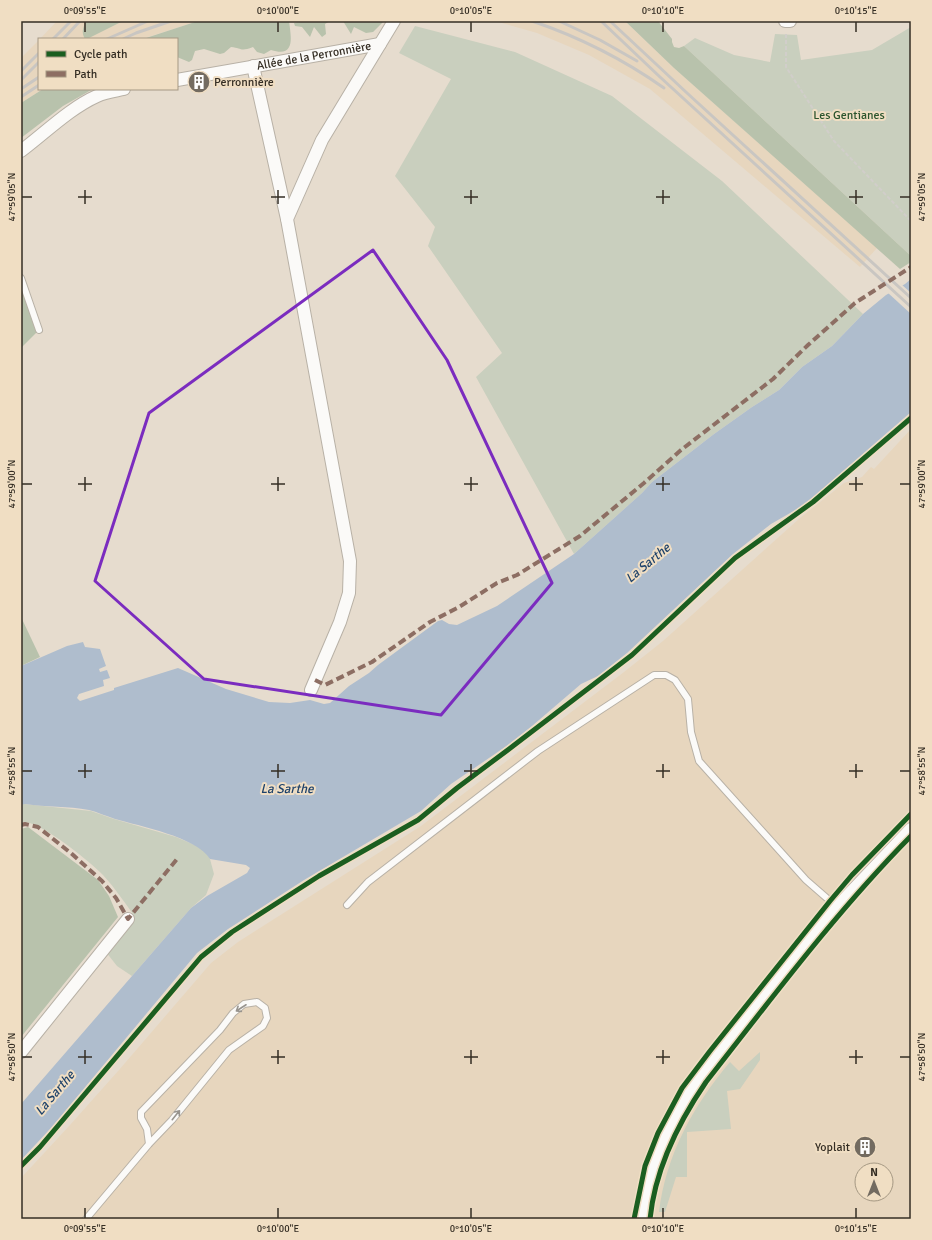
<svg xmlns="http://www.w3.org/2000/svg" width="932" height="1240" font-family="Signika,sans-serif">
	<style>
		.built { fill: #e7d6be; fill-rule: evenodd }
		.green { fill: #c9cfbe }
		.forest { fill: #b8c2ac }
		.water { fill: #afbdcd }
		.pier { fill: #e6dcce }
		.lines { fill: none; stroke-linecap: round; stroke-linejoin: round }
		.lane-casing { stroke: #b8b1a6; stroke-width: 8 }
		.street-casing { stroke: #b8b1a6; stroke-width: 14 }
		.path { stroke: #d1ceca; stroke-width: 2; stroke-dasharray: 4 2; stroke-linecap: butt }
		.lane { stroke: #fbfaf8; stroke-width: 6 }
		.street { stroke: #fbfaf8; stroke-width: 12 }
		.rail { stroke: #c9c6c2; stroke-width: 3 }
		.quiet { stroke: #8d6e63; stroke-width: 4; stroke-dasharray: 8 4; stroke-linecap: butt }
		.cycleway-casing { stroke: #f0dec3; stroke-width: 8 }
		.cycleway { stroke: #1b5e20; stroke-width: 5 }
		.oneway { stroke: #98948e }
		.marked { fill: none; stroke: #7b2cbf; stroke-width: 3; stroke-linejoin: round }
		.ticks { fill: none; stroke: #352e24; stroke-width: 1.5 }
		.labels { text-anchor: middle; dominant-baseline: central; stroke-width: 4; stroke-linejoin: round; paint-order: stroke }
		.street-label { font-size: 12px; fill: #352e24; stroke: #f0dec3 }
		.poi-label { font-size: 12px; fill: #352e24; stroke: #f0dec3; text-anchor: start }
		.park-label { font-size: 12px; fill: #2b542d; stroke: #f0dec3 }
		.water-label { font-size: 13px; font-style: italic; fill: #1e426a; stroke: #f0dec3 }
		.neatline { fill: none; stroke: #352e24; stroke-width: 1.5 }
		.ticks-label { font-size: 10px; text-anchor: middle; fill: #352e24 }
	</style>
	<rect width="100%" height="100%" fill="#e6dcce"/>
	<g class="built">
		<polygon points="57,21 198,21 142,39 40,39"/>
		<polygon points="495,21 625,21 674,68 877,248 860,267 650,89 589,55 537,33"/>
		<polygon points="39,40 39,89 43,89 21,103 21,58"/>
		<path d="M911,429V1219H21V1178L70,1125L119,1070L211,963L238,942L421,826L624,672L663,641L800,518L844,483L862,477L871,467L874,469ZM862,1170H886V1194H862Z"/>
	</g>
	<g class="green">
		<polygon points="415,26 515,52 612,96 722,181 863,314 832,346 802,367 779,390 752,407 714,434 652,482 642,493 574,554 476,377 502,353 428,246 435,227 395,176 451,79 399,53"/>
		<polygon points="911,27 911,256 684,46 695,38 734,55 770,62 775,34 797,35 801,60 872,50"/>
		<path d="M24,804L91,811L114,819L176,837L197,846L207,853L210,859L214,874L206,895L191,908L132,976L117,966L106,952L135,917C125,903 115,888 103,875C90,862 38,819 21,822V805Z"/>
		<path d="M760,1052V1060L740,1089L727,1091L731,1129L687,1132V1177H676L665,1212H659C666,1155 693,1106 730,1062L739,1071Z"/>
	</g>
	<g class="forest">
		<path d="M86,21H123L87,39H85C81,32 83,28 86,21Z"/>
		<path d="M198,21H289C291,37 296,58 271,50L264,54L257,52L253,47C240,52 242,48 231,47L224,53L220,54L204,49L195,51L192,60L189,62L177,57V39H146V38Z"/>
		<polygon points="301,21 384,21 373,32 366,33 354,27 351,34 343,21 330,21 325,24 326,34 322,37 314,27 310,37 302,27 295,26 294,23 301,22"/>
		<polygon points="625,21 658,21 672,39 672,42 674,47 679,48 684,46 911,256 911,262 900,269 674,68"/>
		<polygon points="43,89 93,89 63,106 21,138 21,103"/>
		<polygon points="21,278 39,330 21,348"/>
		<polygon points="21,617 40,657 21,666"/>
		<polygon points="28,827 98,880 109,896 118,917 21,1037 21,829"/>
	</g>
	<path class="water" d="M911,279V412L804,505L771,524L733,554L627,653L598,676L581,684L532,726L508,745L451,784L421,811L304,880L228,929L197,953L51,1128L21,1160V1104L191,908L207,896L247,873L250,868L246,865L210,859C197,837 139,826 115,819C106,816 97,812 89,810C68,806 46,807 25,804L21,805V666L67,646L83,642L85,647L100,649L106,666L99,669L100,672L107,670L110,678L103,680L104,686L79,694L77,698L80,701L114,690V688L178,668L226,689L269,702L290,703L310,700L324,704L330,703L349,686L369,673L378,665L438,621L442,620L449,624L457,625L497,606L574,554L642,493L652,482L714,434L752,407L779,390L802,367L832,346L863,314L886,295L905,284Z"/>
	<polygon class="pier" points="901,284 911,293 911,314 887,292"/>
	<g class="lines">
		<g class="lane-casing">
			<g id="lane">
				<polyline points="21,278 39,330"/>
				<polyline points="347,905 368,882 538,751 654,675 666,675 675,680 688,699 691,732 699,761 806,880 837,907"/>
				<polyline points="86,1219 149,1144 172,1120 229,1050 263,1026 267,1018 265,1008 257,1002 244,1004 233,1013 220,1030 141,1112 141,1118 147,1129 149,1144"/>
			</g>
		</g>
		<g class="street-casing">
			<g id="street">
				<polyline points="785,21 790,21"/>
				<polyline points="253,66 287,219"/>
				<path id="s1" d="M177,80L380,44"/>
				<path d="M21,151C45,133 70,108 97,96C106,92 115,91 124,89"/>
				<polyline points="311,690 340,622 349,593 350,561 287,219 322,140 394,21"/>
				<polyline points="21,1052 128,919"/>
				<polyline points="641,1219 645,1200 654,1164 675,1115 701,1073 837,907 911,829"/>
			</g>
		</g>
		<polyline class="path" points="786,34 786,67 834,141 911,221"/>
		<use href="#lane" class="lane"/>
		<use href="#street" class="street"/>
		<g class="rail">
			<path d="M532,21C579,37 623,59 664,88"/>
			<polyline points="559,21 600,40 637,61"/>
			<polyline points="601,21 660,77 911,307"/>
			<polyline points="610,21 687,93 911,298"/>
			<polyline points="53,39 71,21"/>
			<polyline points="63,39 80,21"/>
			<polyline points="107,39 148,21"/>
			<polyline points="123,39 136,33 171,21"/>
			<polyline points="21,71 39,53"/>
			<polyline points="21,80 39,62"/>
			<polyline points="21,89 39,77"/>
			<polyline points="21,97 39,85"/>
		</g>
		<g class="quiet">
			<polyline points="315,680 325,685 372,662 430,622 459,607 497,583 517,575 580,536 644,483 681,450 773,379 808,345 855,303 911,267"/>
			<polyline points="21,825 25,824 38,827 72,854 102,881 116,898 128,919 177,859"/>
		</g>
		<g class="cycleway-casing">
			<g id="cycleway">
				<polyline points="21,1166 40,1147 201,957 232,932 319,876 418,820 457,788 513,746 632,655 735,558 813,502 911,418"/>
				<polyline points="634,1219 645,1166 658,1133 682,1088 710,1051 830,901 852,875 911,814"/>
				<path d="M650,1219C655,1169 678,1123 706,1082C772,998 836,912 911,836"/>
			</g>
		</g>
		<use href="#cycleway" class="cycleway"/>
	</g>
	<defs><path id="oneway-shaft" d="M-6 0H5M1.5-3L5.5 0L1.5 3" fill="none" stroke-width="1.6" stroke-linecap="round" stroke-linejoin="round"/></defs>
	<g class="oneway">
		<use href="#oneway-shaft" transform="translate(241 1008) rotate(147)"/>
		<use href="#oneway-shaft" transform="translate(176 1115) rotate(-51)"/>
	</g>
	<path class="marked" d="M373,250L447,360L552,583L441,715L204,679L95,581L149,413Z"/>
	<path class="ticks" d="M85,22V32M278,22V32M471,22V32M663,22V32M856,22V32M85,190V204M278,190V204M471,190V204M663,190V204M856,190V204M22,197H32M78,197H92M271,197H285M464,197H478M656,197H670M849,197H863M900,197H910M85,477V491M278,477V491M471,477V491M663,477V491M856,477V491M22,484H32M78,484H92M271,484H285M464,484H478M656,484H670M849,484H863M900,484H910M85,764V778M278,764V778M471,764V778M663,764V778M856,764V778M22,771H32M78,771H92M271,771H285M464,771H478M656,771H670M849,771H863M900,771H910M85,1050V1064M278,1050V1064M471,1050V1064M663,1050V1064M856,1050V1064M22,1057H32M78,1057H92M271,1057H285M464,1057H478M656,1057H670M849,1057H863M900,1057H910M85,1208V1218M278,1208V1218M471,1208V1218M663,1208V1218M856,1208V1218"/>
	<defs>
		<g id="building-disc" transform="scale(1.15)"><circle r="9.5" fill="#736b60" stroke="#f0dec3"/><path d="M-4-6H4V6H1V3H-1V6H-4ZM-2.5-4.3h1.7v1.8h-1.7ZM.8-4.3h1.7v1.8H.8ZM-2.5-1h1.7V.8h-1.7ZM.8-1h1.7V.8H.8Z" fill="#fff"/></g>
	</defs>
	<g fill-rule="evenodd">
		<use href="#building-disc" x="199" y="82"/>
		<use href="#building-disc" x="865" y="1147"/>
	</g>
	<g class="labels">
		<g class="street-label">
			<text stroke="none"><textPath href="#s1" startOffset="139">Allée de la Perronnière</textPath></text>
		</g>
		<g class="poi-label">
			<text x="214" y="82">Perronnière</text>
			<text x="850" y="1147" text-anchor="end">Yoplait</text>
		</g>
		<g class="park-label">
			<text x="849" y="115">Les Gentianes</text>
		</g>
		<g class="water-label">
			<text transform="translate(648 563) rotate(-40)">La Sarthe</text>
			<text x="287" y="789">La Sarthe</text>
			<text transform="translate(55 1093) rotate(-50)">La Sarthe</text>
		</g>
	</g>
	<rect width="932" height="1240" fill="none" stroke="#f0dec3" stroke-width="44"/>
	<rect x="38" y="38" width="140" height="52" fill="#f0dec3" stroke="#a59883"/>
	<rect x="46" y="51" width="20" height="6" fill="#1b5e20" stroke="#a59883"/>
	<text x="74" y="58" font-size="12" fill="#352e24">Cycle path</text>
	<rect x="46" y="71" width="20" height="6" fill="#8d6e63" stroke="#a59883"/>
	<text x="74" y="78" font-size="12" fill="#352e24">Path</text>
	<g transform="translate(874 1182)"><circle r="19" fill="#f0dec3" stroke="#a59883"/>
	<path d="M0-3L7 15L0 10L-7 15Z" fill="#736b60"/>
	<text y="-6" font-size="11" font-weight="bold" text-anchor="middle" fill="#352e24">N</text>
	</g>
	<rect x="22" y="22" width="888" height="1196" class="neatline"/>
	<g class="ticks-label">
		<text x="85" y="14">0°09'55"E</text>
		<text x="278" y="14">0°10'00"E</text>
		<text x="471" y="14">0°10'05"E</text>
		<text x="663" y="14">0°10'10"E</text>
		<text x="856" y="14">0°10'15"E</text>
		<text transform="translate(11 197) rotate(-90)" y="4">47°59'05"N</text>
		<text transform="translate(921 197) rotate(-90)" y="4">47°59'05"N</text>
		<text transform="translate(11 484) rotate(-90)" y="4">47°59'00"N</text>
		<text transform="translate(921 484) rotate(-90)" y="4">47°59'00"N</text>
		<text transform="translate(11 771) rotate(-90)" y="4">47°58'55"N</text>
		<text transform="translate(921 771) rotate(-90)" y="4">47°58'55"N</text>
		<text transform="translate(11 1057) rotate(-90)" y="4">47°58'50"N</text>
		<text transform="translate(921 1057) rotate(-90)" y="4">47°58'50"N</text>
		<text x="85" y="1232">0°09'55"E</text>
		<text x="278" y="1232">0°10'00"E</text>
		<text x="471" y="1232">0°10'05"E</text>
		<text x="663" y="1232">0°10'10"E</text>
		<text x="856" y="1232">0°10'15"E</text>
	</g>
</svg>
